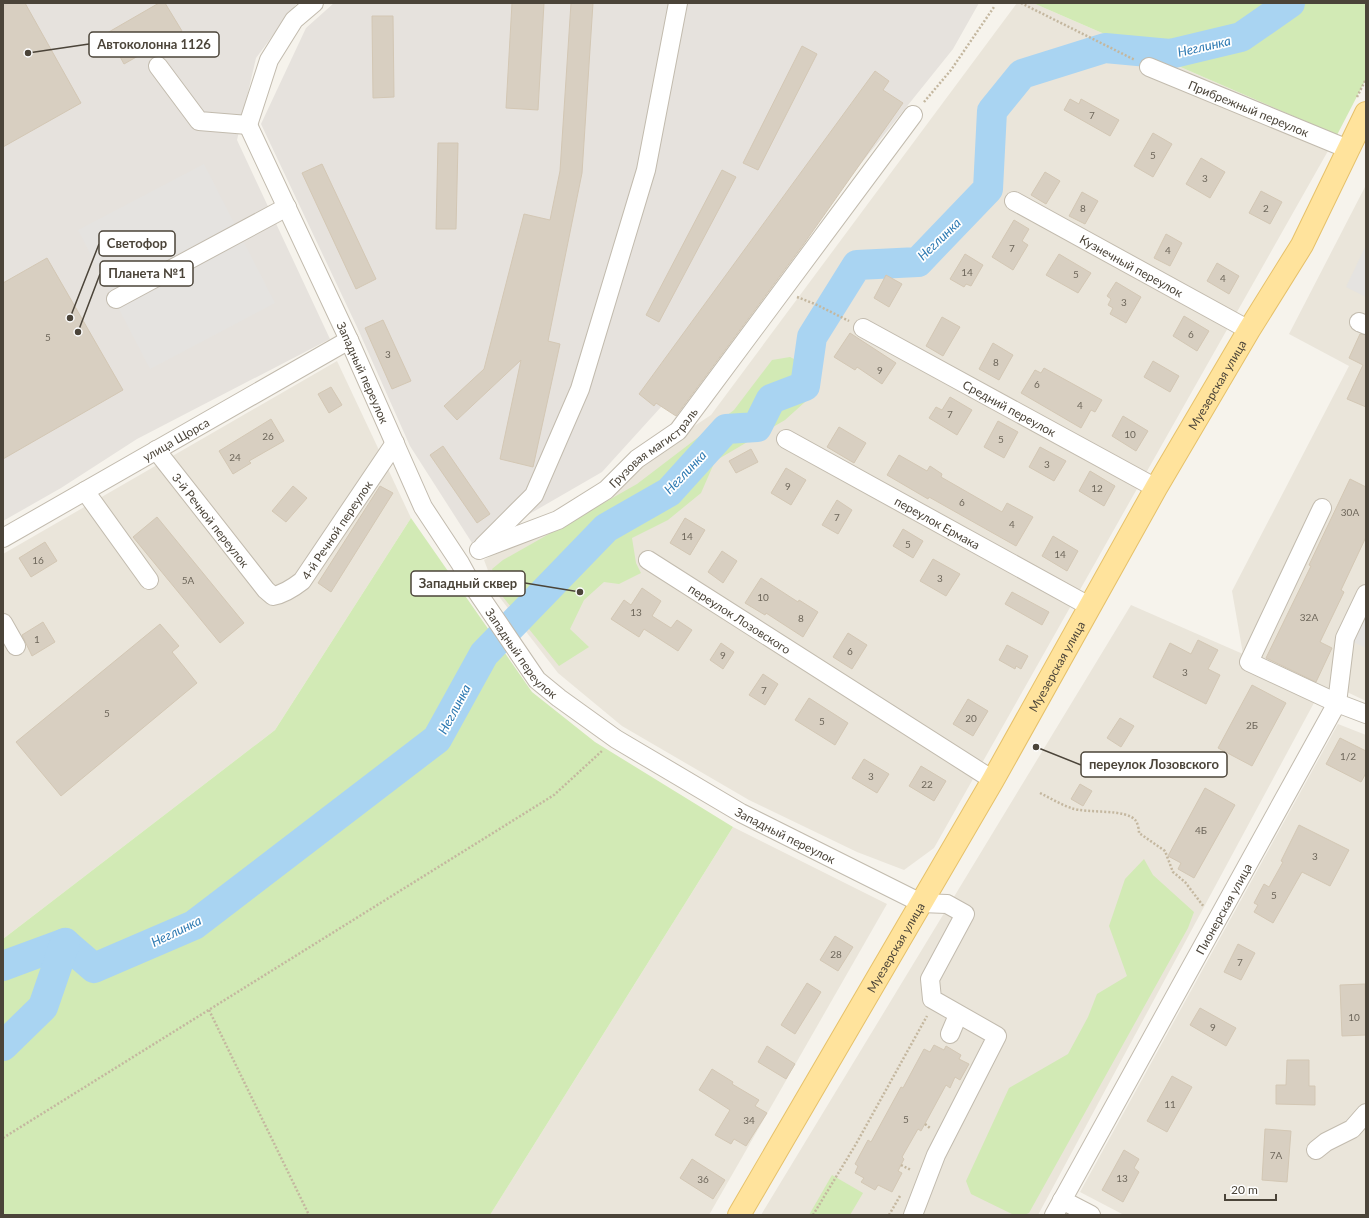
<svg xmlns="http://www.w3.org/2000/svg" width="1369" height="1218" font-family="Lato,sans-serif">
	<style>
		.residential { fill: #eae5da }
		.industrial { fill: #e6e2dd }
		.green { fill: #d2eab5 }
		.parking { fill: #e5e3e0 }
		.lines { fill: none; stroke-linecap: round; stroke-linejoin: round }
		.river { stroke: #a9d4f2; stroke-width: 30 }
		.building { fill: #d8cfc1; stroke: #d3c7b4 }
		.minor-casing { stroke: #c2bbae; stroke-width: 20 }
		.major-casing { stroke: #e6c16a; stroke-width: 24 }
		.path { stroke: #c4b79f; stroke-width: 2.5; stroke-dasharray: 2 2; stroke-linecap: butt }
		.minor { stroke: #fff; stroke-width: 18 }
		.major { stroke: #ffe39c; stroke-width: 22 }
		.labels { text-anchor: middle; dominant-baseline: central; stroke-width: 3.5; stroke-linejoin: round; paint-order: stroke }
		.number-label { font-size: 10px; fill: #6e675b }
		.street-label { font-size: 12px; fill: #4b4439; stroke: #fff }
		.water-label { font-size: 13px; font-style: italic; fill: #2e7ab2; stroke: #fff }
		.leader { fill: none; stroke: #4b4439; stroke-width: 1.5 }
		.callout-dot { fill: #4b4439; stroke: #fff; stroke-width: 1.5 }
		.callout { fill: #fff; stroke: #4b4439; stroke-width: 1.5 }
		.callout-label { font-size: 13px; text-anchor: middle; font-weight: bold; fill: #4b4439 }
	</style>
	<rect width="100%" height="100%" fill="#f6f3ec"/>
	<g class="residential">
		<polygon points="1017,3 1033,3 1337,135 934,848 904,870 857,852 749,800 622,726 558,673 497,594 484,560 611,481 711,415"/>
		<polygon points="1366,185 1366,701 1347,692 1322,688 1038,1215 761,1215 1131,605 1243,654 1232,591 1349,366 1289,334"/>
		<polygon points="337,361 411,518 275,730 3,939 3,554"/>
		<polygon points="1338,724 1366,735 1366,1215 1124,1215 1080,1192"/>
		<polygon points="733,827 887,904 709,1215 490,1215"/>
	</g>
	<g class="industrial">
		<polygon points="3,3 297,3 256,58 237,140 330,339 137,439 61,488 3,521"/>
		<polygon points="334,3 979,3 953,49 700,364 602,472 474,546 410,446 357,327 261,124 306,28"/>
	</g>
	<g class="green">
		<polygon points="1033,3 1366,3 1366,79 1337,135"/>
		<polygon points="790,357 800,362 815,393 785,420 715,461 701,493 668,520 632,538 636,563 641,573 619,584 604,582 584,600 570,629 589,647 559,666 503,597 492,569 503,560 637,484 734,410 772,360"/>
		<polygon points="411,518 532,692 595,742 733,827 490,1215 3,1215 3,939 275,730"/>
		<polygon points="1144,859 1153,875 1194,912 1188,928 1029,1213 1024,1215 1014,1215 971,1194 966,1181 1009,1088 1068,1054 1088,1017 1097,994 1127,976 1109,926 1125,879"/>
		<polygon points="832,1175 863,1193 850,1215 809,1215"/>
	</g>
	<g class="parking">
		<polygon points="204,164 275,303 150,369 78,230"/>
		<polygon points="1366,245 1366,297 1346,287"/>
		<polygon points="1366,594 1366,648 1345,638"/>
	</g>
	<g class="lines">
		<g class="river">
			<polyline points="3,966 65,943 94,968 194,925 437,739 484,654 606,528 669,492 726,429 757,427 771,399 805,386 812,337 857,265 918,262 988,189 992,111 1022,74 1105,48 1170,54 1241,37 1290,3"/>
			<polyline points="3,1046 43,1007 65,943"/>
		</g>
	</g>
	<g class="building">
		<polygon points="3,3 25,3 81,103 3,147"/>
		<polygon points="159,3 165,3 182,31 124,64 107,33"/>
		<polygon points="512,3 544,3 538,110 506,108"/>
		<polygon points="571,3 593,3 582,173 548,341 560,344 533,467 500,459 521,360 457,420 444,406 484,369 524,214 550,220 560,171"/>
		<polygon points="372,16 393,16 394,97 373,98"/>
		<polygon points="802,46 817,54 758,170 743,163"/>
		<polygon points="875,71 889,81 883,90 903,103 803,245 676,416 656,403 654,406 639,394"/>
		<polygon points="1070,99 1079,104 1081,99 1119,120 1110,136 1064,110"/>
		<polygon points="1153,133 1172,144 1153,177 1134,166"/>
		<polygon points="438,143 458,143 456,229 436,229"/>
		<polygon points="1201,158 1225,172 1210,198 1186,184"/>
		<polygon points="322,164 376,279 356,289 302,173"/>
		<polygon points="722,170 736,177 659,322 646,315"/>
		<polygon points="1045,172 1060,181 1046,204 1031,195"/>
		<polygon points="1261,191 1282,202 1270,224 1249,213"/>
		<polygon points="1082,192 1098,201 1085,224 1069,216"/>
		<polygon points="1014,220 1029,229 1022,241 1028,245 1013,270 992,257"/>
		<polygon points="1166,234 1182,243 1170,266 1154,258"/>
		<polygon points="965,254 983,265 971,286 966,284 964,287 950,279"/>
		<polygon points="1059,254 1091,273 1078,293 1046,275"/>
		<polygon points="47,258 123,390 3,459 3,283"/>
		<polygon points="1217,263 1239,276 1229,294 1207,281"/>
		<polygon points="886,275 902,284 889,307 874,298"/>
		<polygon points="1116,282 1141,297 1126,323 1110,314 1113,308 1108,305 1111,299 1107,296"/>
		<polygon points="1184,316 1209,331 1197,351 1173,336"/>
		<polygon points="942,317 960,327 943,356 926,346"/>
		<polygon points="383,320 411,381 392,389 365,328"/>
		<polygon points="850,333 896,363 882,384 857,367 855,370 834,357"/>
		<polygon points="1360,334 1366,335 1366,407 1347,399 1363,365 1349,358"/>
		<polygon points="993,343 1013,355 999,380 979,369"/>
		<polygon points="1153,361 1179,376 1170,392 1144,377"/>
		<polygon points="1044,368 1102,400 1095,412 1091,410 1081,428 1021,393 1035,370 1041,373"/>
		<polygon points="331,387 342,405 329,413 318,394"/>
		<polygon points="950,397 972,410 957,435 929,418 936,407 942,410"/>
		<polygon points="1123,416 1148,431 1136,451 1112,436"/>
		<polygon points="271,419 284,441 249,461 251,463 233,474 219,451"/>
		<polygon points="998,421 1018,432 1004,458 984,447"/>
		<polygon points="839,427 866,443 854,463 827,447"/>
		<polygon points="443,446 490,514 477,523 430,455"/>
		<polygon points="1040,447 1066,461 1054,481 1029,467"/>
		<polygon points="751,449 758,462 736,473 729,461"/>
		<polygon points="899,455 927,471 930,466 942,474 941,477 1002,512 1007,503 1033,517 1016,546 929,497 928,499 887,475"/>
		<polygon points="786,468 806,480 791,505 771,493"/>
		<polygon points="1090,471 1115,486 1104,506 1079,491"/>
		<polygon points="1350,479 1366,487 1366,537 1341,590 1344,592 1320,642 1332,648 1316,682 1266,658 1311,566 1309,565"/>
		<polygon points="293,486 307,498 286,522 272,511"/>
		<polygon points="380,486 393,493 331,592 318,583"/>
		<polygon points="837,500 852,510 838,534 822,525"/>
		<polygon points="157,517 244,623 220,643 133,537"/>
		<polygon points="685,518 705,530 690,555 670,543"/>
		<polygon points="903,529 923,541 913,558 893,546"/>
		<polygon points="1053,536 1078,551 1067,571 1042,556"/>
		<polygon points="45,542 57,561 31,577 19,558"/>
		<polygon points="722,551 737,561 723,583 708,572"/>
		<polygon points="933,559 960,574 946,596 920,581"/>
		<polygon points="761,578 798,602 799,600 818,612 803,637 766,613 765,615 745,603"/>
		<polygon points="642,588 661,601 652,616 671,628 677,620 692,630 678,651 644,629 639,637 611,619 624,600 631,605"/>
		<polygon points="1012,592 1049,612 1042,625 1005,604"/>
		<polygon points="43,622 55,642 32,656 22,635"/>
		<polygon points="160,624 179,646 172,652 197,683 61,796 16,742"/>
		<polygon points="848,633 867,645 852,669 833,657"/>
		<polygon points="1198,640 1218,650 1208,669 1220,675 1206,704 1153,677 1170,643 1191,654"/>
		<polygon points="721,643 734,652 723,669 710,660"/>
		<polygon points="1007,645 1028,656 1021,669 1016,666 1015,669 999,660"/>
		<polygon points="763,674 778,684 765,705 749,695"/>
		<polygon points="1252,685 1286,703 1252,766 1218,748"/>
		<polygon points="809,698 848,723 835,745 795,720"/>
		<polygon points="968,699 988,711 973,736 953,724"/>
		<polygon points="1120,718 1134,726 1121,747 1107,738"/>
		<polygon points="1340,738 1366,751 1366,773 1361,782 1326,764"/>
		<polygon points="864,759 889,774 877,793 852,778"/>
		<polygon points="921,766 946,781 934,801 909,786"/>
		<polygon points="1080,784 1092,791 1083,806 1071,799"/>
		<polygon points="1205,788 1235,805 1194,878 1178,869 1181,863 1168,856"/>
		<polygon points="1299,825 1349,850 1330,886 1302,872 1273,923 1254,912 1258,905 1254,903 1264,884 1269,887 1283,862 1281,861"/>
		<polygon points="835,936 853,947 838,971 820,960"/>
		<polygon points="1238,944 1255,953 1241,980 1224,972"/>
		<polygon points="807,983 821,992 795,1034 781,1025"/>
		<polygon points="1365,984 1366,1035 1342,1036 1340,985"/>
		<polygon points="1200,1008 1236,1028 1226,1046 1190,1025"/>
		<polygon points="934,1045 944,1050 946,1046 961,1055 959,1059 969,1064 960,1080 955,1077 950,1088 946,1085 921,1131 918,1129 902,1157 904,1159 898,1171 902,1173 892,1192 878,1185 875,1190 861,1182 864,1178 855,1173 858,1166 855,1164 868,1140 871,1142 901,1087 903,1088 924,1049 930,1052"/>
		<polygon points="767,1046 795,1064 786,1079 758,1062"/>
		<polygon points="1287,1060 1309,1060 1309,1086 1315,1086 1315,1105 1276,1104 1276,1085 1286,1085"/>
		<polygon points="712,1069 733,1082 732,1084 759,1100 755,1106 767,1113 746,1146 734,1139 731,1144 715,1135 730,1110 699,1090"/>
		<polygon points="1172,1076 1192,1087 1167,1132 1147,1121"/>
		<polygon points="1265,1129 1291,1131 1287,1182 1262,1180"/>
		<polygon points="1124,1150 1139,1159 1134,1168 1139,1172 1123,1202 1102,1190"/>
		<polygon points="692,1159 725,1180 713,1199 680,1178"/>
	</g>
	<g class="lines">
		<g class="minor-casing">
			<g id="minor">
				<polyline points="158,66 199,121 248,125"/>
				<path id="s1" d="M1149,67L1348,149"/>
				<path id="s2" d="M248,125L349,340L423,507L460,563L471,583L537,680L559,698L616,739L741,813L921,903L947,904L965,914L930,979L932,999L997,1036L936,1155L913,1215"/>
				<polyline points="248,125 269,60 294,20 314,3"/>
				<path id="s3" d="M1014,201L1249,330"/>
				<polyline points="116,299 287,207"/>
				<polyline points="1359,322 1366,325"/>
				<path id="s4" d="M863,328L1156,488"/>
				<path id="s5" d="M786,439L1089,606"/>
				<path id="s6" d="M156,450L266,590L273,596C284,594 293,588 302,581L395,443"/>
				<polyline points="85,491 149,580"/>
				<polyline points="1322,508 1249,662 1337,703 1366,714"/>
				<path id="s7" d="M3,538L349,340"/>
				<polyline points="483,546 534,495 580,389 646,170 678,3"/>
				<path id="s8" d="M479,550L558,520L606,490L637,459L678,431L913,115"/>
				<path id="s9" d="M648,560L993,780"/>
				<polyline points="3,623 16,646"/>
				<polyline points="950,1034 958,1015"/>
				<polyline points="1316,1150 1326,1142 1352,1129 1366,1113"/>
				<polyline points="1062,1200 1091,1215"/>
				<path id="s10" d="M1054,1215L1337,703L1345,638L1366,594"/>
			</g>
		</g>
		<g class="major-casing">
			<g id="major">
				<path id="s11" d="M739,1215L993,780L1156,488L1249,330L1302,245L1366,113"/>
			</g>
		</g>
		<g class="path">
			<polyline points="1021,3 1135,60"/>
			<polyline points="1357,97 1366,79"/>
			<polyline points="924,102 951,70 994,7"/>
			<polyline points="797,297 815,304 849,321"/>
			<path d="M1040,793C1050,798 1060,804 1071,808C1087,814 1127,808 1136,821C1138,824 1139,830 1139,833L1165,851L1173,872L1185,882L1204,907"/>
			<polyline points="209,1010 309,1215"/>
			<polyline points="925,1124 930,1128"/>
			<polyline points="3,1138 554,795 603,750"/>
			<polyline points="901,1165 911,1170"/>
			<polyline points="813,1215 856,1144 927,1016"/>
			<polyline points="889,1215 900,1196"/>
		</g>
		<use href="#minor" class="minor"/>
		<use href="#major" class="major"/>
	</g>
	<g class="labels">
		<g class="number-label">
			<text x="1092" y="115">7</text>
			<text x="1153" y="155">5</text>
			<text x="1205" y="178">3</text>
			<text x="1083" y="208">8</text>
			<text x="1266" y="208">2</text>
			<text x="1012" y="248">7</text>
			<text x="1168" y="250">4</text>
			<text x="967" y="272">14</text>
			<text x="1076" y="274">5</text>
			<text x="1223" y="278">4</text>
			<text x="1124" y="302">3</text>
			<text x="1191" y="334">6</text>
			<text x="48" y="337">5</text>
			<text x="388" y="354">3</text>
			<text x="996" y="362">8</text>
			<text x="880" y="370">9</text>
			<text x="1037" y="384">6</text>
			<text x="1080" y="405">4</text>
			<text x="950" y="414">7</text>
			<text x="1130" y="434">10</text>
			<text x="268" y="436">26</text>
			<text x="1001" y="439">5</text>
			<text x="235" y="457">24</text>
			<text x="1047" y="464">3</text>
			<text x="788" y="486">9</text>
			<text x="1097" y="488">12</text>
			<text x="962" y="502">6</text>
			<text x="1350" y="512">30А</text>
			<text x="837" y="517">7</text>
			<text x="1012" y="524">4</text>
			<text x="687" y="536">14</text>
			<text x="908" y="544">5</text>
			<text x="1060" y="554">14</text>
			<text x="38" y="560">16</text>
			<text x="940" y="578">3</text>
			<text x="188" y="580">5А</text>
			<text x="763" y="597">10</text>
			<text x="636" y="612">13</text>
			<text x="1309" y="617">32А</text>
			<text x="801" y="618">8</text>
			<text x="37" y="639">1</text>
			<text x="850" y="651">6</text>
			<text x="723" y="655">9</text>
			<text x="1185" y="672">3</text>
			<text x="764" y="690">7</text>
			<text x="107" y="713">5</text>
			<text x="971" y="718">20</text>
			<text x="822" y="721">5</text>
			<text x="1252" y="725">2Б</text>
			<text x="1348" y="756">1/2</text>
			<text x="871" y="776">3</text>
			<text x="927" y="784">22</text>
			<text x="1201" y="830">4Б</text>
			<text x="1315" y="856">3</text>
			<text x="1274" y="895">5</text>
			<text x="836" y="954">28</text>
			<text x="1240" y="962">7</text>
			<text x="1354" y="1017">10</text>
			<text x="1213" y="1027">9</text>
			<text x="1170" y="1104">11</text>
			<text x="906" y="1119">5</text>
			<text x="749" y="1120">34</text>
			<text x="1276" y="1155">7А</text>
			<text x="1122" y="1178">13</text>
			<text x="703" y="1179">36</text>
		</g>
		<g class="street-label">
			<text stroke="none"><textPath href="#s1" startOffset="108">Прибрежный переулок</textPath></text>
			<text stroke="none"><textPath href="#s3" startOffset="134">Кузнечный переулок</textPath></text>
			<text stroke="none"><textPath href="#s2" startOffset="273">Западный переулок</textPath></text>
			<text stroke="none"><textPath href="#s11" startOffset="958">Муезерская улица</textPath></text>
			<text stroke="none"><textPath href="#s4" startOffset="167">Средний переулок</textPath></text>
			<text stroke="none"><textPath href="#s7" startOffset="199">улица Щорса</textPath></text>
			<text stroke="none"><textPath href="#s8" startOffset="205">Грузовая магистраль</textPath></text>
			<text stroke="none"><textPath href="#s6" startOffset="89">3-й Речной переулок</textPath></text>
			<text stroke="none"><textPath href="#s5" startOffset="173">переулок Ермака</textPath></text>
			<text stroke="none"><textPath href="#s6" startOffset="282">4-й Речной переулок</textPath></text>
			<text stroke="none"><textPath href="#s9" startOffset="109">переулок Лозовского</textPath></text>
			<text stroke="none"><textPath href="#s2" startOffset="597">Западный переулок</textPath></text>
			<text stroke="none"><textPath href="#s11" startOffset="634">Муезерская улица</textPath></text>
			<text stroke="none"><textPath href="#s2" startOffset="921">Западный переулок</textPath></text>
			<text stroke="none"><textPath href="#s10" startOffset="350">Пионерская улица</textPath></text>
			<text stroke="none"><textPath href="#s11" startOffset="310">Муезерская улица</textPath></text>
		</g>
		<g class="water-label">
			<text transform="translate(1204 46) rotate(-13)">Неглинка</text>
			<text transform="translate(939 239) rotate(-44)">Неглинка</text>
			<text transform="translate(685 472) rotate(-46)">Неглинка</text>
			<text transform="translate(454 709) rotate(-62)">Неглинка</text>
			<text transform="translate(176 931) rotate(-26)">Неглинка</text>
		</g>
	</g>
	<path class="leader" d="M28 53L89 44M70 318L99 244M78 332L100 274M580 592L525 583M1036 747L1081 765"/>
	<g class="callout-dot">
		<circle cx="28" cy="53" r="4"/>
		<circle cx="70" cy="318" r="4"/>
		<circle cx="78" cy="332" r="4"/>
		<circle cx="580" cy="592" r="4"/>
		<circle cx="1036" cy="747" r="4"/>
	</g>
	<g class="callout">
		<rect x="89" y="32" width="130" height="25" rx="4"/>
		<rect x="99" y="231" width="76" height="25" rx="4"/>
		<rect x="100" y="261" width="93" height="25" rx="4"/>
		<rect x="411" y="571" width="114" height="25" rx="4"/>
		<rect x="1081" y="752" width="146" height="25" rx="4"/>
	</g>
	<g class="callout-label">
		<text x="154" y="49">Автоколонна 1126</text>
		<text x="137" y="248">Светофор</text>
		<text x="147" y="278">Планета №1</text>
		<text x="468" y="588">Западный сквер</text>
		<text x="1154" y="769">переулок Лозовского</text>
	</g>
	<rect width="1369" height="1218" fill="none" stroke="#4b4439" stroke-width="8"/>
	<path d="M1225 1194v6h51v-6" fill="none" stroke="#4b4439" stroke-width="2"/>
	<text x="1231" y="1194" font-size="12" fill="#4b4439" stroke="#ffffff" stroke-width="3" paint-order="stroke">20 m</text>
</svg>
